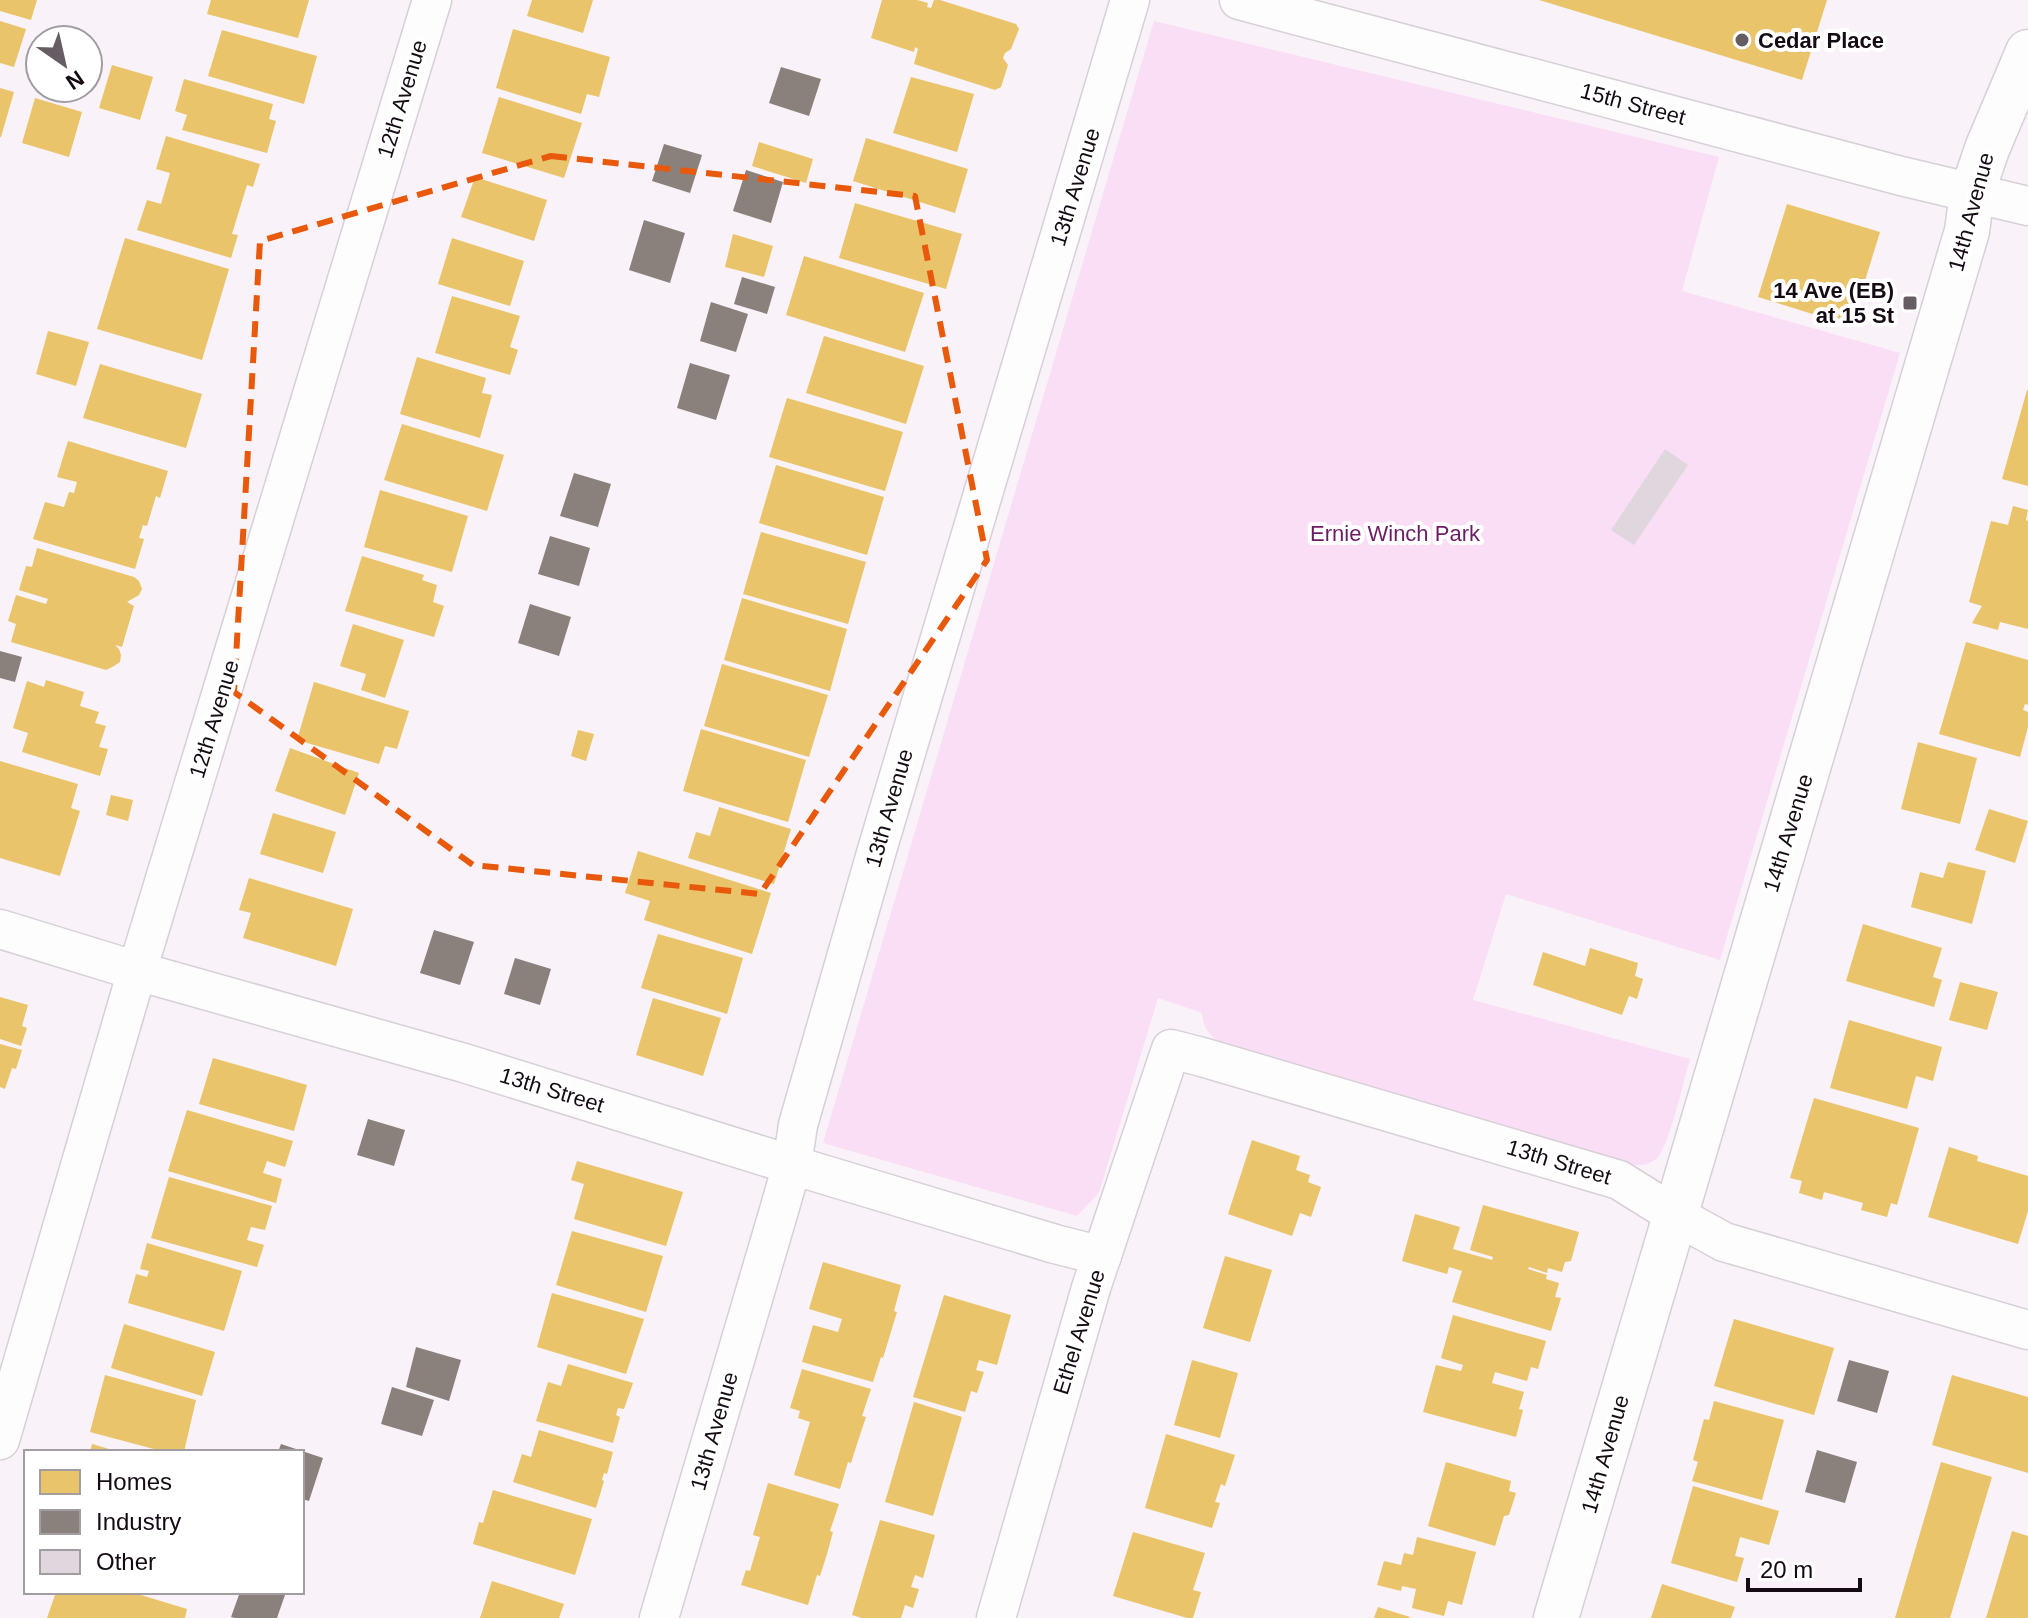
<svg xmlns="http://www.w3.org/2000/svg" width="2028" height="1618" font-family="Helvetica,sans-serif">
	<style>
		.green { fill: #fadef5 }
		.homes { fill: #e9c46a }
		.industry { fill: #8a817c }
		.building { fill: #dfd6de }
		.lines { fill: none; stroke-linecap: round; stroke-linejoin: round }
		.street-casing { stroke: #d8cfd7; stroke-width: 41 }
		.secondary-casing { stroke: #d8cfd7; stroke-width: 47 }
		.street { stroke: #fefdfe; stroke-width: 38 }
		.secondary { stroke: #fefdfe; stroke-width: 44 }
		.marked { fill: none; stroke: #e8590c; stroke-width: 6; stroke-dasharray: 16 10; stroke-linejoin: round }
		.poi-dot { fill: #655c64; stroke: #fff; stroke-width: 3 }
		.labels { text-anchor: middle; dominant-baseline: central; stroke-width: 8; stroke-linejoin: round; paint-order: stroke }
		.poi-label { font-size: 22px; font-weight: bold; fill: #150b14; stroke: #fff; text-anchor: start }
		.street-label { font-size: 22px; fill: #150b14; stroke: #fff }
		.park-label { font-size: 22px; fill: #6d1b64; stroke: #fff }
	</style>
	<rect width="100%" height="100%" fill="#f9f2f8"/>
	<path class="green" d="M1154,21L1719,157L1682,291L1900,353L1720,960L1506,894L1473,1000L1690,1059C1684,1080 1669,1146 1657,1158C1649,1165 1643,1165 1633,1165L1224,1046C1211,1037 1203,1029 1202,1013L1158,998L1099,1193L1077,1216L823,1143Z"/>
	<g class="homes">
		<polygon points="0,0 37,0 31,20 0,11"/>
		<polygon points="211,0 309,0 298,38 207,14"/>
		<polygon points="532,0 593,0 583,33 527,16"/>
		<polygon points="882,0 917,0 928,3 927,7 931,8 934,0 940,0 1016,24 1019,29 1011,49 1005,53 1003,58 1008,65 1001,87 995,90 914,64 918,49 915,47 914,52 871,38"/>
		<polygon points="1539,0 1827,0 1802,80"/>
		<polygon points="0,21 26,29 14,67 0,63"/>
		<polygon points="513,29 610,57 599,97 587,94 581,114 496,88"/>
		<polygon points="222,30 317,56 304,104 208,76"/>
		<polygon points="112,65 153,77 140,120 99,108"/>
		<polygon points="911,77 974,94 957,152 893,133"/>
		<polygon points="184,79 273,104 269,119 276,121 267,153 182,130 187,115 175,111"/>
		<polygon points="0,88 14,92 1,137 0,137"/>
		<polygon points="499,97 582,123 564,178 482,153"/>
		<polygon points="35,98 82,112 69,157 22,143"/>
		<polygon points="166,136 260,164 253,187 247,185 232,234 238,235 231,258 137,230 147,200 161,204 170,173 156,169"/>
		<polygon points="866,138 968,169 955,213 853,181"/>
		<polygon points="759,142 813,159 806,183 752,166"/>
		<polygon points="475,177 547,200 534,241 461,217"/>
		<polygon points="855,203 962,234 946,289 839,258"/>
		<polygon points="1787,204 1880,232 1851,326 1758,297"/>
		<polygon points="733,234 773,246 764,277 725,267"/>
		<polygon points="125,238 229,269 202,360 97,329"/>
		<polygon points="452,238 524,261 510,306 438,284"/>
		<polygon points="804,256 924,293 905,352 786,315"/>
		<polygon points="452,296 520,316 510,347 518,350 510,375 435,353"/>
		<polygon points="48,331 89,342 76,386 36,374"/>
		<polygon points="824,336 924,366 906,424 806,393"/>
		<polygon points="417,357 486,378 482,393 492,395 480,438 400,414"/>
		<polygon points="100,364 202,394 186,448 83,418"/>
		<polygon points="2027,390 2028,390 2028,486 2002,479"/>
		<polygon points="787,398 903,432 885,491 769,457"/>
		<polygon points="402,424 504,455 487,511 384,480"/>
		<polygon points="68,441 168,471 160,498 156,496 147,526 143,525 139,538 144,539 135,569 33,539 45,502 64,507 69,492 74,493 77,482 57,477"/>
		<polygon points="776,465 884,497 867,555 759,523"/>
		<polygon points="380,490 468,516 452,572 364,547"/>
		<polygon points="2013,506 2028,510 2026,520 2028,521 2028,629 2000,622 1998,630 1972,623 1982,606 1969,602 1991,521 2008,525"/>
		<polygon points="761,532 866,562 848,624 743,594"/>
		<polygon points="37,548 134,577 139,581 142,589 139,595 127,602 134,606 122,647 115,645 119,649 121,655 120,662 114,666 106,670 11,642 16,624 8,621 16,595 46,604 48,599 19,590 26,566 32,567"/>
		<polygon points="362,556 424,575 422,580 437,585 433,602 444,606 434,637 345,611"/>
		<polygon points="742,598 847,629 830,691 724,660"/>
		<polygon points="353,624 404,640 385,698 361,690 366,674 340,666"/>
		<polygon points="1966,642 2028,660 2028,705 2025,704 2023,710 2028,712 2028,727 2020,757 1939,734"/>
		<polygon points="722,664 828,695 809,757 704,726"/>
		<polygon points="46,680 84,692 80,706 99,712 95,723 106,726 99,747 108,749 100,776 22,752 28,733 13,728 27,681 44,687"/>
		<polygon points="314,682 409,711 397,749 385,746 379,764 297,740"/>
		<polygon points="701,729 806,760 788,822 683,791"/>
		<polygon points="578,730 594,734 586,761 571,756"/>
		<polygon points="1918,742 1977,758 1960,824 1901,809"/>
		<polygon points="290,748 359,773 345,815 275,791"/>
		<polygon points="0,761 78,784 71,808 80,811 60,876 0,858"/>
		<polygon points="111,795 133,800 128,821 106,815"/>
		<polygon points="719,807 791,829 774,884 688,858 696,832 710,836"/>
		<polygon points="1989,809 2028,821 2015,863 1975,850"/>
		<polygon points="273,813 336,832 323,873 260,854"/>
		<polygon points="638,851 771,893 752,954 644,920 650,901 625,893"/>
		<polygon points="1948,862 1986,871 1972,924 1911,907 1920,872 1943,878"/>
		<polygon points="249,878 353,909 336,966 243,938 251,913 239,910"/>
		<polygon points="1863,924 1942,948 1933,977 1942,980 1934,1007 1846,981"/>
		<polygon points="658,934 743,958 727,1014 641,988"/>
		<polygon points="1590,948 1638,963 1635,976 1643,979 1637,999 1629,996 1622,1015 1533,985 1543,952 1585,966"/>
		<polygon points="1960,982 1998,992 1987,1030 1949,1020"/>
		<polygon points="0,997 28,1005 22,1026 27,1028 21,1046 0,1039"/>
		<polygon points="653,998 721,1018 703,1076 636,1055"/>
		<polygon points="1849,1020 1942,1047 1933,1081 1916,1076 1907,1109 1830,1088"/>
		<polygon points="0,1044 22,1050 16,1069 12,1068 5,1089 0,1087"/>
		<polygon points="213,1058 307,1085 294,1131 199,1104"/>
		<polygon points="1814,1098 1919,1128 1897,1205 1891,1203 1887,1217 1861,1210 1863,1203 1824,1192 1822,1200 1799,1193 1802,1181 1790,1178"/>
		<polygon points="187,1110 293,1141 285,1167 267,1161 263,1173 282,1179 276,1203 168,1171"/>
		<polygon points="1252,1140 1300,1156 1296,1170 1310,1175 1308,1182 1321,1187 1311,1217 1300,1213 1292,1236 1228,1214"/>
		<polygon points="1949,1147 1978,1156 1977,1161 2028,1176 2028,1211 2018,1244 1928,1217"/>
		<polygon points="577,1161 683,1192 666,1246 574,1219 584,1184 571,1180"/>
		<polygon points="169,1177 272,1206 265,1230 251,1227 247,1240 264,1245 257,1267 151,1238"/>
		<polygon points="1483,1205 1579,1232 1571,1261 1565,1262 1562,1272 1548,1268 1547,1273 1529,1267 1528,1269 1547,1275 1546,1279 1559,1283 1555,1297 1561,1298 1551,1331 1452,1302 1462,1271 1449,1267 1447,1274 1402,1261 1415,1214 1460,1227 1453,1249 1492,1260 1493,1257 1470,1250"/>
		<polygon points="572,1231 663,1256 646,1312 556,1285"/>
		<polygon points="147,1243 242,1271 224,1331 128,1303 136,1274 147,1277 149,1271 140,1269"/>
		<polygon points="1225,1256 1272,1270 1250,1342 1203,1328"/>
		<polygon points="823,1262 901,1285 894,1311 897,1312 883,1358 881,1357 873,1382 802,1362 813,1325 838,1332 842,1319 809,1309"/>
		<polygon points="552,1293 644,1319 626,1374 537,1347"/>
		<polygon points="944,1295 1011,1315 997,1365 979,1360 976,1370 984,1372 977,1393 971,1391 965,1412 913,1397"/>
		<polygon points="1453,1315 1546,1341 1538,1369 1531,1367 1527,1381 1495,1372 1492,1383 1524,1392 1519,1409 1523,1410 1516,1437 1423,1412 1436,1365 1461,1371 1463,1365 1441,1358"/>
		<polygon points="1734,1319 1834,1348 1814,1415 1714,1386"/>
		<polygon points="124,1324 215,1352 202,1396 111,1368"/>
		<polygon points="1192,1360 1238,1373 1220,1438 1174,1425"/>
		<polygon points="568,1364 633,1383 624,1409 618,1408 616,1415 620,1417 613,1443 536,1421 548,1382 561,1386"/>
		<polygon points="802,1369 871,1389 862,1416 866,1417 858,1441 851,1463 848,1462 840,1489 794,1475 810,1422 798,1418 800,1411 790,1408"/>
		<polygon points="105,1375 196,1400 184,1452 165,1452 90,1432"/>
		<polygon points="1952,1375 2028,1397 2028,1473 1932,1445"/>
		<polygon points="1714,1401 1784,1420 1762,1500 1692,1481 1698,1462 1693,1460 1704,1419 1709,1420"/>
		<polygon points="914,1402 962,1417 933,1516 885,1502"/>
		<polygon points="539,1430 613,1452 607,1474 604,1473 602,1480 604,1481 596,1508 513,1482 522,1454 531,1457"/>
		<polygon points="1166,1434 1235,1455 1225,1486 1221,1484 1215,1502 1220,1503 1212,1528 1145,1508"/>
		<polygon points="92,1444 116,1451 115,1452 90,1452"/>
		<polygon points="1446,1462 1511,1481 1509,1491 1516,1493 1509,1515 1504,1516 1495,1546 1428,1526"/>
		<polygon points="1941,1462 1992,1477 1950,1618 1895,1618"/>
		<polygon points="768,1483 839,1504 830,1531 833,1532 827,1554 820,1576 817,1575 808,1605 741,1585 746,1570 750,1571 760,1537 753,1535"/>
		<polygon points="1693,1486 1779,1511 1769,1545 1740,1537 1735,1556 1744,1558 1737,1582 1671,1563"/>
		<polygon points="493,1490 592,1519 575,1575 473,1544 479,1522 483,1523"/>
		<polygon points="880,1520 935,1535 923,1578 915,1575 911,1587 919,1589 913,1608 905,1605 901,1618 862,1618 852,1615"/>
		<polygon points="2012,1531 2028,1536 2028,1618 1986,1618"/>
		<polygon points="1133,1532 1205,1553 1193,1590 1201,1592 1193,1618 1187,1618 1113,1596"/>
		<polygon points="1417,1537 1476,1552 1462,1605 1448,1601 1444,1616 1412,1608 1416,1589 1402,1586 1401,1591 1377,1585 1384,1561 1401,1565 1404,1553 1413,1555"/>
		<polygon points="492,1581 564,1604 559,1618 480,1618"/>
		<polygon points="1662,1584 1735,1607 1731,1618 1651,1618"/>
		<polygon points="56,1592 131,1592 187,1609 185,1618 47,1618"/>
		<polygon points="1378,1607 1410,1617 1409,1618 1374,1618"/>
	</g>
	<g class="industry">
		<polygon points="781,67 821,79 809,116 769,103"/>
		<polygon points="664,144 702,155 690,193 652,181"/>
		<polygon points="746,170 783,182 771,223 733,211"/>
		<polygon points="644,220 685,233 670,283 629,270"/>
		<polygon points="742,277 775,287 767,314 734,304"/>
		<polygon points="711,302 748,314 736,352 700,341"/>
		<polygon points="690,363 730,375 716,420 677,408"/>
		<polygon points="574,473 611,484 598,527 560,516"/>
		<polygon points="550,536 590,548 579,586 538,574"/>
		<polygon points="530,604 571,617 559,656 518,643"/>
		<polygon points="0,651 22,657 15,682 0,678"/>
		<polygon points="434,930 474,942 460,985 420,973"/>
		<polygon points="515,958 551,969 540,1005 504,994"/>
		<polygon points="368,1119 405,1130 394,1166 357,1155"/>
		<polygon points="416,1347 461,1360 449,1401 406,1387"/>
		<polygon points="1849,1360 1889,1371 1877,1413 1837,1401"/>
		<polygon points="392,1387 434,1400 422,1436 381,1424"/>
		<polygon points="281,1444 323,1458 309,1501 302,1499 302,1452 278,1452"/>
		<polygon points="1817,1450 1857,1462 1845,1503 1805,1492"/>
		<polygon points="240,1592 286,1592 277,1618 235,1618 231,1617"/>
	</g>
	<polygon class="building" points="1665,449 1688,465 1634,545 1611,530"/>
	<g class="lines">
		<g class="street-casing">
			<g id="street">
				<polyline points="1239,0 1901,176 2028,206"/>
				<polyline points="0,929 137,971 464,1063 792,1165 1055,1244 1102,1256"/>
				<polyline points="0,1440 137,971 432,0"/>
				<polyline points="659,1618 780,1207 792,1165 798,1125 877,850 1130,0"/>
				<polyline points="996,1618 1091,1288 1171,1049 1202,1057 1619,1180 1675,1215 1724,1242 2028,1330"/>
			</g>
		</g>
		<g class="secondary-casing">
			<polyline id="secondary" points="1556,1618 1967,231 1972,193 1987,149 2028,52"/>
		</g>
		<use href="#street" class="street"/>
		<use href="#secondary" class="secondary"/>
	</g>
	<path class="marked" d="M551,156L915,196L987,560L760,894L473,865L234,692L260,241Z"/>
	<g class="poi-dot">
		<circle cx="1742" cy="40" r="8"/>
		<rect x="1902" y="295" width="16" height="16" rx="4"/>
	</g>
	<g class="labels">
		<g class="poi-label">
			<text x="1758" y="40">Cedar Place</text>
			<text x="1894" y="290" text-anchor="end">14 Ave (EB)<tspan x="1894" dy="25">at 15 St</tspan></text>
		</g>
		<g class="street-label">
			<text transform="translate(402 99) rotate(-73)">12th Avenue</text>
			<text transform="translate(1633 104) rotate(15)">15th Street</text>
			<text transform="translate(1075 187) rotate(-73)">13th Avenue</text>
			<text transform="translate(1971 212) rotate(-75)">14th Avenue</text>
			<text transform="translate(214 719) rotate(-73)">12th Avenue</text>
			<text transform="translate(889 808) rotate(-74)">13th Avenue</text>
			<text transform="translate(1788 833) rotate(-73)">14th Avenue</text>
			<text transform="translate(552 1090) rotate(17)">13th Street</text>
			<text transform="translate(1559 1162) rotate(17)">13th Street</text>
			<text transform="translate(1079 1332) rotate(-73)">Ethel Avenue</text>
			<text transform="translate(714 1431) rotate(-74)">13th Avenue</text>
			<text transform="translate(1605 1454) rotate(-74)">14th Avenue</text>
		</g>
		<g class="park-label">
			<text x="1395" y="533">Ernie Winch Park</text>
		</g>
	</g>
	<rect x="24" y="1450" width="280" height="144" fill="#ffffff" stroke="#a19da1" stroke-width="2"/>
	<rect x="40" y="1470" width="40" height="24" fill="#e9c46a" stroke="#a19da1" stroke-width="2"/>
	<text x="96" y="1490" font-size="24" fill="#150b14">Homes</text>
	<rect x="40" y="1510" width="40" height="24" fill="#8a817c" stroke="#a19da1" stroke-width="2"/>
	<text x="96" y="1530" font-size="24" fill="#150b14">Industry</text>
	<rect x="40" y="1550" width="40" height="24" fill="#dfd6de" stroke="#a19da1" stroke-width="2"/>
	<text x="96" y="1570" font-size="24" fill="#150b14">Other</text>
	<g transform="translate(64 64) rotate(146)"><circle r="38" fill="#ffffff" stroke="#a19da1" stroke-width="2"/>
	<path d="M0-6L14 30L0 20L-14 30Z" fill="#655c64"/>
	<text y="-12" font-size="22" font-weight="bold" text-anchor="middle" fill="#150b14">N</text>
	</g>
	<path d="M1748 1578v12h112v-12" fill="none" stroke="#150b14" stroke-width="4"/>
	<text x="1760" y="1578" font-size="24" fill="#150b14" stroke="#ffffff" stroke-width="6" paint-order="stroke">20 m</text>
</svg>
